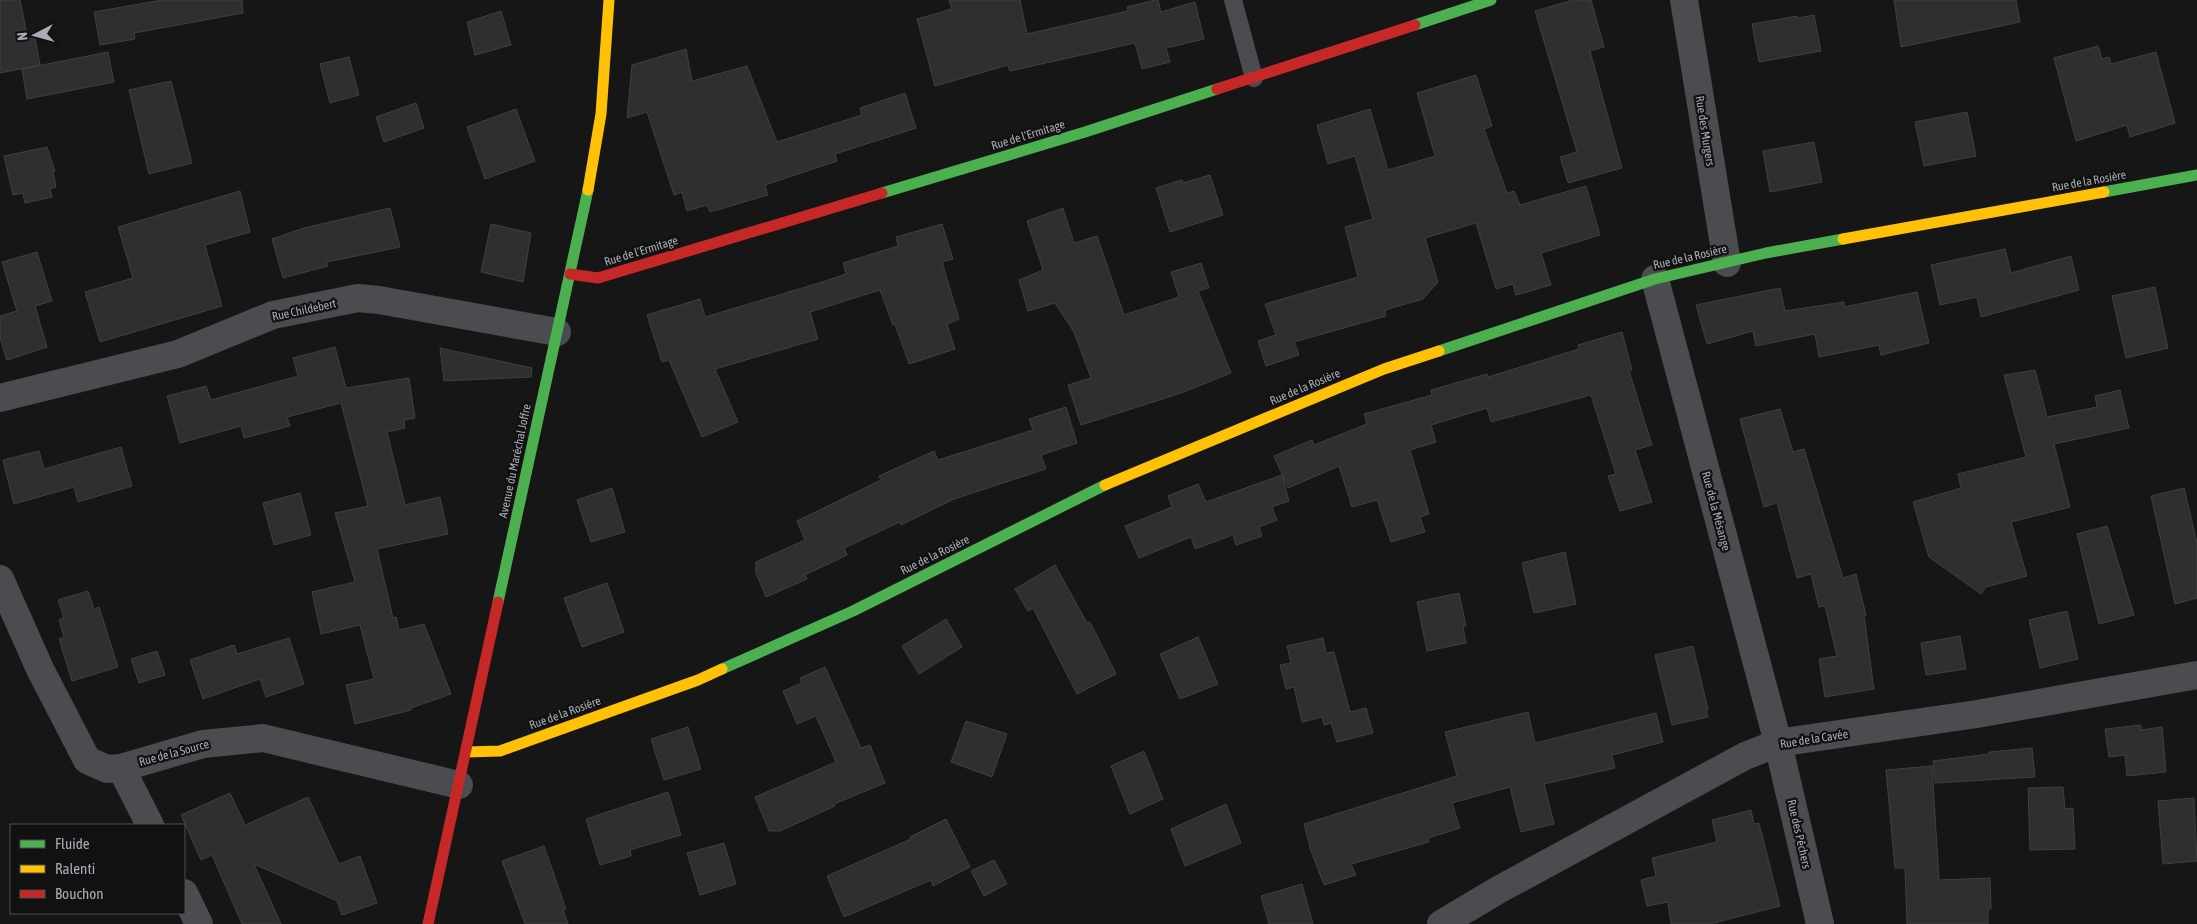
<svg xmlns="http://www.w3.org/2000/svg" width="2197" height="924" font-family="'Asap Condensed',sans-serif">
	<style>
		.building { fill: #2f2f31; stroke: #3f4043 }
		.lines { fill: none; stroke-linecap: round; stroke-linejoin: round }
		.lane { stroke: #4b4c4f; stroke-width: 18 }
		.street { stroke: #4b4c4f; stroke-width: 28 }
		.fast { stroke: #4caf50; stroke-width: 11 }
		.slow { stroke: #ffc107; stroke-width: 11 }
		.jam { stroke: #c62828; stroke-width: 11 }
		.labels { text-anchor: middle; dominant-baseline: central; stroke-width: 4.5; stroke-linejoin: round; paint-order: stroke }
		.street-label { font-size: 12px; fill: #a9acb6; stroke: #111112 }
	</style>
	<rect width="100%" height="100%" fill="#161617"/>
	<g class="building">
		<polygon points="0,0 20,0 28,39 35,38 40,65 0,73"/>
		<polygon points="162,0 242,0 243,13 134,33 135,39 100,45 94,12"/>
		<polygon points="949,0 1020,0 1027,34 1128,11 1127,7 1155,0 1158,0 1161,12 1195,2 1204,39 1166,48 1170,62 1142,69 1135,43 1010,71 1008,65 935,86 917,19 952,9"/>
		<polygon points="1573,0 1591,0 1604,47 1590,51 1622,168 1568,183 1560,157 1577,152 1535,11"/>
		<polygon points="1894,0 2016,0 2020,22 1901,47"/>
		<polygon points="501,11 511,45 475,55 467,22"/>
		<polygon points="1814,15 1821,51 1759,62 1752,24 1797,16 1798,18"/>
		<polygon points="2098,46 2102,59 2109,57 2111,64 2156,52 2175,123 2130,137 2127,125 2076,141 2054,58"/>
		<polygon points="686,49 692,81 747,66 777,142 862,115 860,108 905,93 916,128 835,154 837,161 765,185 768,195 710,212 707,205 687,211 682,192 674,195 647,112 627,118 632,65"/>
		<polygon points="108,52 114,82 27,99 22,69"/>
		<polygon points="349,57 359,95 330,103 320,64"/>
		<polygon points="1476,75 1492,126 1484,129 1507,193 1514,191 1520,205 1586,186 1600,235 1541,253 1551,285 1516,295 1513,284 1496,289 1476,223 1425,238 1438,282 1423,299 1385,310 1386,316 1294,342 1299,355 1266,366 1258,341 1276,335 1265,304 1358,277 1345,227 1373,219 1355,156 1328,164 1317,125 1370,109 1388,170 1435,156 1417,93"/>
		<polygon points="171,81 192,163 149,174 129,90"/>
		<polygon points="416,103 424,128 384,142 376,117"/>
		<polygon points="516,109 535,161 485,179 467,127"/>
		<polygon points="1967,112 1976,156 1924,166 1915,122"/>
		<polygon points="1814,142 1822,182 1770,192 1763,151"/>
		<polygon points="47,147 55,171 53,171 56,187 50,189 52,197 25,203 23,193 13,195 4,156"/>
		<polygon points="1210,175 1223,215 1170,232 1156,188 1182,180 1183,183"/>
		<polygon points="240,191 250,232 205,245 222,306 100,342 85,292 133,278 118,227"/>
		<polygon points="390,208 400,247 327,262 328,266 283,278 272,239 304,228"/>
		<polygon points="1063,208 1074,243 1097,236 1124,315 1179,297 1171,272 1201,263 1209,288 1198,291 1231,373 1181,393 1081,425 1068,385 1091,378 1074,332 1055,303 1028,311 1019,280 1043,270 1027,221"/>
		<polygon points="491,224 531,233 523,282 481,272"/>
		<polygon points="942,224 953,259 942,262 959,319 947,324 955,349 909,364 895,324 893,325 880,290 810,312 818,339 715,369 738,422 702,437 669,360 662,362 647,315 700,299 705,317 819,283 846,274 843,263 898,246 896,237"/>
		<polygon points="2005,249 2011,273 2071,256 2079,290 1981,317 1977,297 1940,305 1931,265"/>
		<polygon points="37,252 52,301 35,306 47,347 7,360 0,338 0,316 17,311 2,262"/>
		<polygon points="2155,287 2168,348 2126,358 2112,296"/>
		<polygon points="1780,288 1785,311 1844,302 1844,307 1917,292 1929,343 1881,355 1879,345 1819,357 1815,334 1756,346 1753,331 1707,344 1696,305"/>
		<polygon points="1622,332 1632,370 1629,371 1652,445 1635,450 1652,502 1620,511 1608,476 1616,474 1591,395 1491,422 1487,408 1431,425 1436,442 1410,450 1429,514 1420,517 1425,532 1391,542 1377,500 1352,507 1339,466 1288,488 1274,456 1312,440 1314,445 1367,424 1364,414 1432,395 1431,390 1487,374 1488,377 1579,349 1578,345"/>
		<polygon points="335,347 346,388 409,378 415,418 404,420 405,428 387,432 405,505 440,497 448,534 377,549 393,618 396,617 399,630 424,624 451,694 411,708 411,710 355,724 346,685 374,679 360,625 321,634 312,592 355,582 335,513 368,506 341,403 287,417 290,426 244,438 241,426 180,443 167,396 206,386 211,400 298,376 293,358"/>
		<polygon points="440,348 532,368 531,377 444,381"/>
		<polygon points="2035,370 2047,417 2097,407 2095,396 2120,390 2129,428 2054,444 2070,507 2011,522 2027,576 1986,587 1981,594 1929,557 1913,502 1961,488 1958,474 2026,457 2004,375"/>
		<polygon points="1066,407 1077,443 1041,455 1046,469 954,499 901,525 900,522 844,548 847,555 805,575 807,579 766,597 756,573 756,562 805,540 797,521 881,480 879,476 934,451 938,460 1033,430 1029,419"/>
		<polygon points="1780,409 1793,452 1804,449 1843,578 1856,574 1866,615 1864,616 1874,689 1825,697 1819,659 1837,656 1825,606 1819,607 1811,574 1797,578 1777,503 1764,507 1740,419"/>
		<polygon points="121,447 132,486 78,502 74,487 14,504 3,460 39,451 44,469"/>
		<polygon points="1282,475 1289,501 1272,507 1277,520 1259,527 1262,536 1236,545 1233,535 1195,549 1191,537 1139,558 1125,526 1172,507 1168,496 1198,484 1206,502"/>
		<polygon points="612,488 625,532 591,542 577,500"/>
		<polygon points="2184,488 2197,543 2197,598 2175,604 2151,496"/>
		<polygon points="300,493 311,535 274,545 263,503"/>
		<polygon points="2107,526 2134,615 2099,624 2077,534"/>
		<polygon points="1565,552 1576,604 1534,613 1522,563"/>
		<polygon points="1055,565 1087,623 1090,622 1116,674 1077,694 1033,608 1028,611 1015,589"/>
		<polygon points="607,583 624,632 582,647 564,598"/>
		<polygon points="88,591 94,609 99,607 118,667 72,681 59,639 64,637 59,620 64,618 58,600"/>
		<polygon points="1459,593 1466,626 1463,627 1466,643 1427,651 1417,602"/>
		<polygon points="2067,611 2078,659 2040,668 2029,620"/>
		<polygon points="946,619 962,647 919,674 902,646"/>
		<polygon points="1960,636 1966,669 1926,675 1921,643"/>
		<polygon points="1198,637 1218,684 1180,699 1160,654"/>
		<polygon points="289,638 304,684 266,697 260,679 203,699 190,660 234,645 237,654"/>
		<polygon points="1323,638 1326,653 1334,652 1350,712 1366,708 1373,733 1337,742 1331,723 1324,725 1322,717 1302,722 1294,687 1286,689 1280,665 1291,663 1287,646"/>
		<polygon points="1693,646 1708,710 1706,711 1708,717 1672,725 1655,655"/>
		<polygon points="157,651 165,675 139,683 131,659"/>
		<polygon points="825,667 861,748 870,745 885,783 834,804 835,806 780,831 769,831 755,797 836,762 816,716 797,724 783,691 802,683 800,678"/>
		<polygon points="1528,712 1535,743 1656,713 1663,742 1612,755 1615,768 1544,784 1554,824 1521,832 1510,787 1452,803 1460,828 1428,838 1429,842 1351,864 1356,875 1324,885 1311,851 1304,824 1457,776 1445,732"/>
		<polygon points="966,721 1007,734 992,777 951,762"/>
		<polygon points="2141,725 2141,730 2162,727 2166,772 2127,776 2125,755 2109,757 2105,729"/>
		<polygon points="688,727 701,769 664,780 651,739"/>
		<polygon points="2032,748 2035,777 1935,783 1933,761 1989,754 1989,752"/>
		<polygon points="1144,751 1163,799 1130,814 1111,766"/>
		<polygon points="1932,766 1939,880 1990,878 1991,909 1988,909 1988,924 1907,924 1905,868 1895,868 1886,770"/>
		<polygon points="2063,787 2065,809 2073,808 2075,849 2030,850 2028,788"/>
		<polygon points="668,792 681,835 630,850 631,856 600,865 586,819"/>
		<polygon points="230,793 245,825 308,797 339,864 360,856 377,903 342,915 337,901 254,864 281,924 242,924 212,855 201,860 181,815"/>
		<polygon points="2194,798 2197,861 2163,864 2158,801"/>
		<polygon points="1226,804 1241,843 1185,866 1171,829"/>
		<polygon points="1751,810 1754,824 1759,823 1780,906 1710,924 1671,924 1668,902 1647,906 1641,880 1656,876 1652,858 1717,842 1712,820"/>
		<polygon points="946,819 970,867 933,886 931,880 844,917 827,876 911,839 910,837"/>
		<polygon points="724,843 736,884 700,895 687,853"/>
		<polygon points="544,846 566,909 563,909 568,924 525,924 502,861"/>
		<polygon points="994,860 1007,884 984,896 971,871"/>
		<polygon points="1302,884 1313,924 1269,924 1261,896"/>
	</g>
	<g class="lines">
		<polyline class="lane" points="1233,0 1254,78"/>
		<g class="street">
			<polyline points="1684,0 1727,263"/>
			<polyline points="1655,279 1778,743 1820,924"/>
			<polyline points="0,398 178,354 273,315 358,298 379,300 557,332"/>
			<polyline points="0,579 40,669 87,760 107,769 121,768 203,744 263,738 459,785"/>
			<polyline points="121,768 150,825"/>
			<polyline points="184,893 199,924"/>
			<polyline points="1441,924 1500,889 1745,756 1778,743 1977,714 2197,675"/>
		</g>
		<g class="fast">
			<polyline points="1415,25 1491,0"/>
			<polyline points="2104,192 2197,175"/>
			<polyline points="882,193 1085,132 1217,89"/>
			<polyline points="1439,351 1655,279 1766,253 1843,239"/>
			<polyline points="498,602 588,190"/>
			<polyline points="722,669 853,611 1105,485"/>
		</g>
		<g class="slow">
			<polyline points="588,190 601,114 609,0"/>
			<polyline points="1843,239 2104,192"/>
			<polyline points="1105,485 1384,369 1439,351"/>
			<polyline points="466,752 500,751 698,680 722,669"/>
		</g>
		<g class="jam">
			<polyline points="1217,89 1415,25"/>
			<polyline points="570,274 598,278 882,193"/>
			<polyline points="428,924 498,602"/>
		</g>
	</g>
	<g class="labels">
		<g class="street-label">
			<text transform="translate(1705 131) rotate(81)">Rue des Murgers</text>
			<text transform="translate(1028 135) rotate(-17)">Rue de l'Ermitage</text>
			<text transform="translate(2089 181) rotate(-10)">Rue de la Rosière</text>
			<text transform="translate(641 251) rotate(-17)">Rue de l'Ermitage</text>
			<text transform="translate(1690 257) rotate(-13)">Rue de la Rosière</text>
			<text transform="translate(304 310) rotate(-12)">Rue Childebert</text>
			<text transform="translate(1305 387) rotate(-23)">Rue de la Rosière</text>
			<text transform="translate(515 461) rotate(-78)">Avenue du Maréchal Joffre</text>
			<text transform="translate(1716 511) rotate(75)">Rue de la Mésange</text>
			<text transform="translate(935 555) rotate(-26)">Rue de la Rosière</text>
			<text transform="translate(565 713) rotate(-20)">Rue de la Rosière</text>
			<text transform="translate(1814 739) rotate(-9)">Rue de la Cavée</text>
			<text transform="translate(174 753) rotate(-15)">Rue de la Source</text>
			<text transform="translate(1799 834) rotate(77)">Rue des Pêchers</text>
		</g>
	</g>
	<rect x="10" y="824" width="175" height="90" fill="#111112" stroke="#4e4f54"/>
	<rect x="20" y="840" width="25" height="8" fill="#4caf50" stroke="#4e4f54"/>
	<text x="55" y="849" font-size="15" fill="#a9acb6">Fluide</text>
	<rect x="20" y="865" width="25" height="8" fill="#ffc107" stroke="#4e4f54"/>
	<text x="55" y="874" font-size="15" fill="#a9acb6">Ralenti</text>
	<rect x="20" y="890" width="25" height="8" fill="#c62828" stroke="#4e4f54"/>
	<text x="55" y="899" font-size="15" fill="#a9acb6">Bouchon</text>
	<g transform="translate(35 35) rotate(264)" stroke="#111112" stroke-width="4" paint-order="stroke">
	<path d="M0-4L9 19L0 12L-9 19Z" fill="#a9acb6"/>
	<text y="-8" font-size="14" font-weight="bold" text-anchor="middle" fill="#a9acb6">N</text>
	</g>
</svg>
